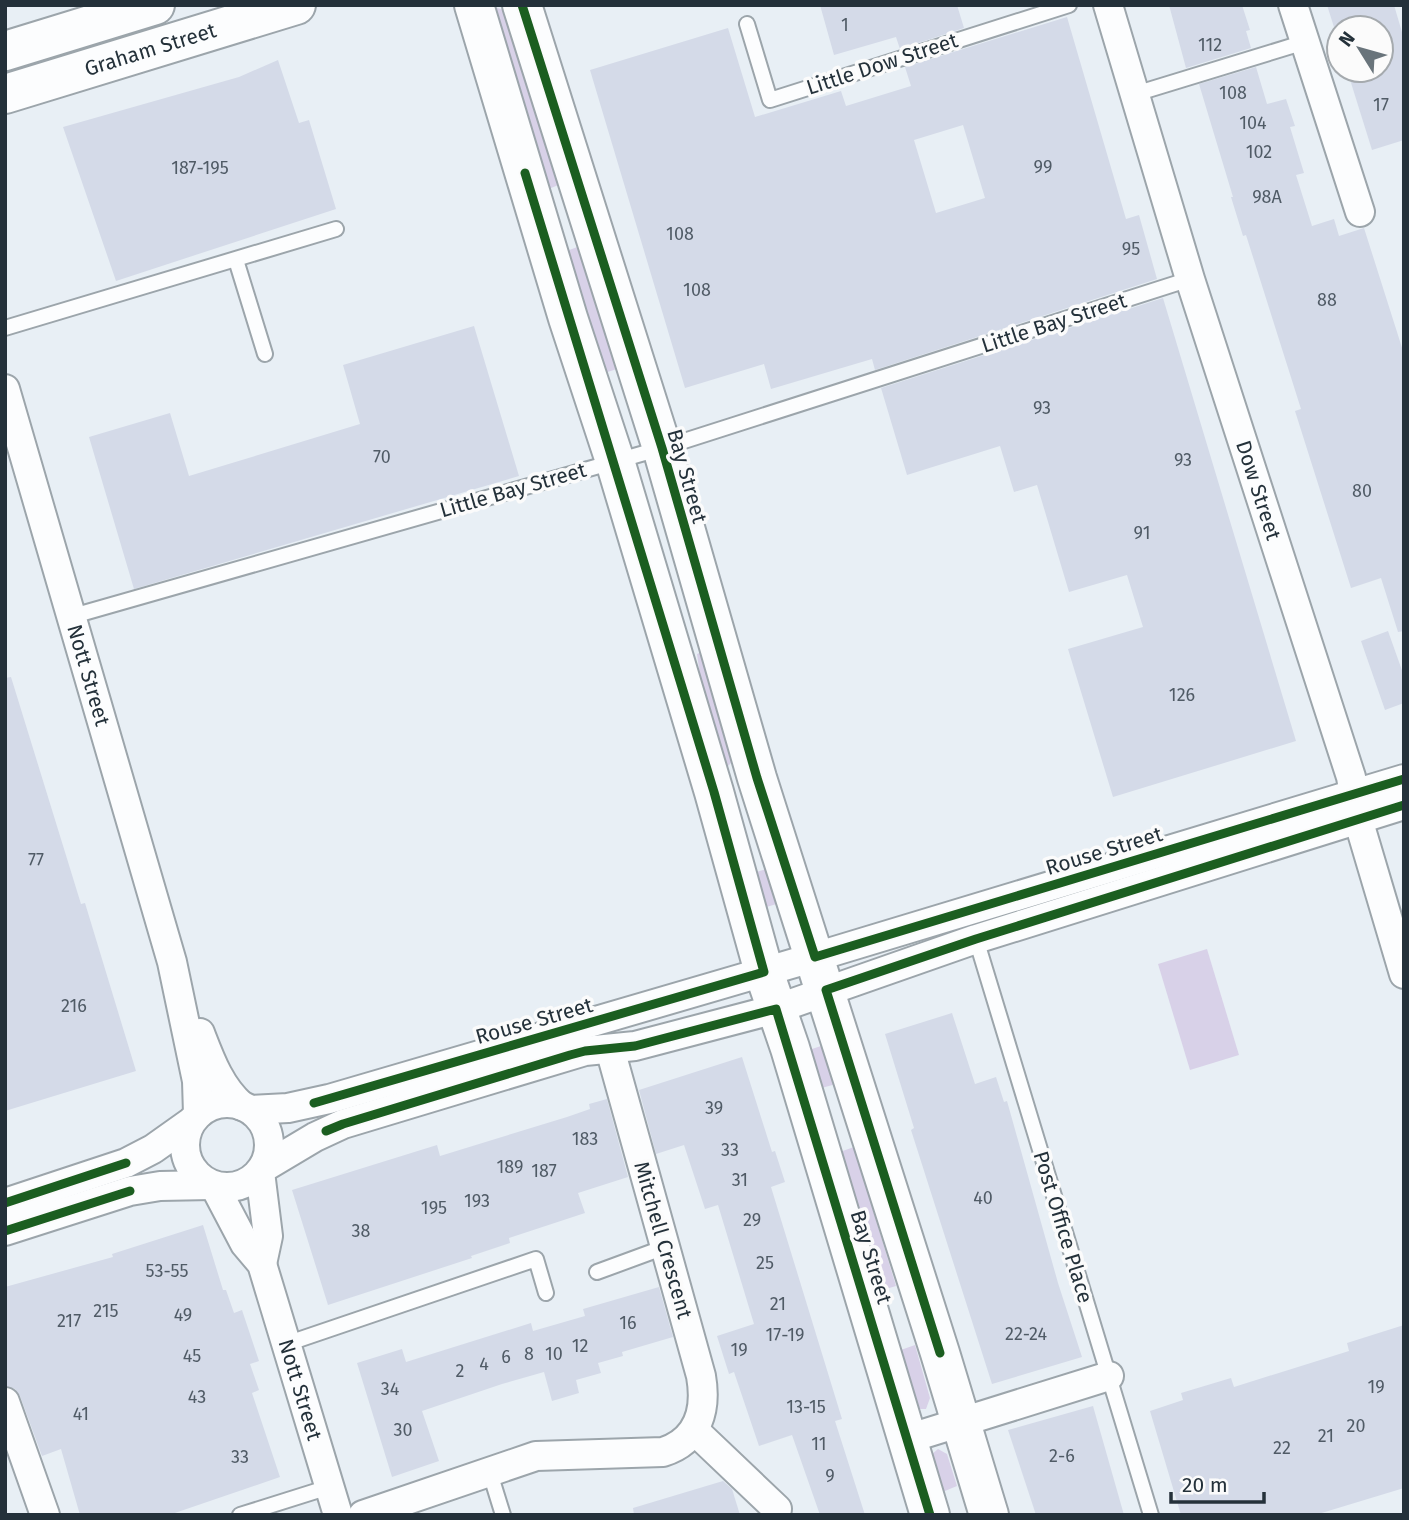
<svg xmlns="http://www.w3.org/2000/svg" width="1409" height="1520" font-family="'Fira Sans',sans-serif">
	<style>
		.green { fill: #d8d1e8 }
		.building { fill: #d4dae8; fill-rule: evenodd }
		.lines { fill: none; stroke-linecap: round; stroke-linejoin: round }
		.service-casing { stroke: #9ca5ab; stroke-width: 18 }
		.minor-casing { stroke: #9ca5ab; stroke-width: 32 }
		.primary-casing { stroke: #9ca5ab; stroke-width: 42 }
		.service { stroke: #fcfdfe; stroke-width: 14 }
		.minor { stroke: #fcfdfe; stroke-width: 28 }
		.primary { stroke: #fcfdfe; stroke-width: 38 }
		.cycleway-casing { stroke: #fbfbfb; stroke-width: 13 }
		.cycleway { stroke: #1b5e20; stroke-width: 9 }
		.labels { text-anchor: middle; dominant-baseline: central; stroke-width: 7; stroke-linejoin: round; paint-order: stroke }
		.number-label { font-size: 18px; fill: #505b66 }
		.street-label { font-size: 21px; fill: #24313a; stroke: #fbfbfb }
	</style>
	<rect width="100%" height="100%" fill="#e8eff5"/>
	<g class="green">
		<polygon points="495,7 503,10 525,69 561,184 546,190"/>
		<polygon points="580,246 617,369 601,374 564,252"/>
		<polygon points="704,651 734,760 728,766 723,766 704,705 697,654"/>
		<polygon points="770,868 780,903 763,908 753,873"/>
		<polygon points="1207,949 1239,1055 1190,1070 1158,964"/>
		<polygon points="824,1045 836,1084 818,1089 806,1051"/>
		<polygon points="854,1147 896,1286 879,1291 837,1153"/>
		<polygon points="915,1345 930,1398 926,1409 919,1409 915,1406 898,1351"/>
		<polygon points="938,1449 947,1454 957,1486 940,1493 931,1455"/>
	</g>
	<g class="building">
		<polygon points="820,5 957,5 964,28 900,49 896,37 834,55"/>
		<polygon points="1169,5 1242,5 1250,30 1246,31 1251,48 1186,68"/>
		<polygon points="1327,5 1394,5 1404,39 1404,140 1372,150 1347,70 1381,70 1381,28 1339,28 1339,43"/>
		<path d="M1067,17L1126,219L1139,215L1157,279L875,370L872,359L771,389L764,364L685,388L590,70L728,28L755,117L841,91L846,106L911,86L905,67ZM963,125L985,198L936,213L914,140Z"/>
		<polygon points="278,60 299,123 309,120 336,209 116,281 63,127 239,77"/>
		<polygon points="1256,67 1267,104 1286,99 1295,126 1290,127 1304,173 1296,175 1312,226 1334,219 1339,236 1364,228 1404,354 1404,631 1398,632 1381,578 1351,588 1295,411 1301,409 1246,235 1243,236 1231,197 1233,197 1199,84"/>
		<polygon points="1163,298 1296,741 1113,797 1068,649 1143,627 1127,575 1069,592 1037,485 1014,492 1000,446 907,475 881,388"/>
		<polygon points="474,326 519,476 134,589 89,437 170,413 189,476 360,424 343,365"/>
		<polygon points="1388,631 1404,676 1404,703 1385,710 1361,641"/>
		<polygon points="11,677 81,904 85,903 136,1071 5,1111 5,678"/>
		<polygon points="952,1013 975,1084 996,1077 1004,1102 1007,1101 1058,1283 1082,1357 992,1384 911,1130 914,1128 885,1034"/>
		<polygon points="742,1057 772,1152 775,1151 785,1182 771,1187 842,1419 835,1421 865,1515 820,1515 792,1435 759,1446 734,1372 729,1374 717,1336 754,1324 718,1205 705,1209 684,1145 656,1154 639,1090"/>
		<polygon points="607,1099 628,1177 578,1193 585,1213 509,1238 510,1243 471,1256 472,1258 328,1305 292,1190 437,1145 440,1156 567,1117 590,1109 589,1104"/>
		<polygon points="203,1225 223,1290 226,1290 234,1313 242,1310 259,1361 250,1364 259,1390 252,1393 280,1477 169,1515 80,1515 61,1449 42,1456 20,1396 15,1389 5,1386 5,1287 113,1257 112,1254"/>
		<polygon points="659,1287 673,1337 622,1352 623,1356 598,1363 601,1373 576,1380 579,1393 552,1401 544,1372 502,1384 422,1411 439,1461 392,1477 357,1363 402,1349 406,1362 531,1323 533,1331 585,1316 583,1309"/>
		<polygon points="1404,1325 1404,1488 1315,1515 1181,1515 1150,1411 1183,1400 1181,1393 1231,1378 1234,1387 1349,1351 1347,1343"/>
		<polygon points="1093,1406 1124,1515 1036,1515 1008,1430"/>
		<polygon points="723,1481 732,1489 740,1515 634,1515 633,1508"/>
	</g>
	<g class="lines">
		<g class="service-casing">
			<g id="service">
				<polyline points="747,24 770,100 1069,5"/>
				<polyline points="1135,94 1305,42"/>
				<polyline points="236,260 265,354"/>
				<polyline points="5,328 336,229"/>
				<polyline points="73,616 662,448 1190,279"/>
				<polyline points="976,939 1151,1515"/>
				<polyline points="597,1272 665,1247"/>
				<polyline points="286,1344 536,1259 546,1293"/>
				<polyline points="490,1473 503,1515"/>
				<polyline points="240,1515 329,1487"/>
			</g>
		</g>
		<g class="minor-casing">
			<g id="minor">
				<path id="s1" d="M1108,5L1190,279L1351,777L1358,819L1404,974"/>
				<polyline points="1293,5 1360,212"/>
				<path id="s2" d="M5,389L172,962L197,1081L198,1114"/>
				<path d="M200,1033C210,1059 220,1087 242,1106"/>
				<circle cx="227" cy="1145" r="42"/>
				<polyline points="251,1110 288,1108 329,1099 815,957 1404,779"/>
				<polyline points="263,1168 315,1137 343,1124 585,1051 635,1046 776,1009 976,939 1404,805"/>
				<polyline points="260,1172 268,1236 262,1264"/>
				<path id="s3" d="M215,1187L245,1244L262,1264L338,1515"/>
				<polyline points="5,1203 126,1163 153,1149 191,1122"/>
				<polyline points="5,1231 130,1191 160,1186 211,1185"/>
				<polyline points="5,1402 45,1515"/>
				<polyline points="695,1431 777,1509"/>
				<polyline points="907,1439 1109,1376"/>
				<path d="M363,1515L536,1456L663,1452C698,1441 707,1410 701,1376L610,1049"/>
			</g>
		</g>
		<g class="primary-casing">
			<g id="primary">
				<polyline points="474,5 568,318 615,461 714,792 764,972 790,1048 930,1515"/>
				<polyline points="522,5 662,448 757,778 940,1353 989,1515"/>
				<polyline points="5,51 155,5"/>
				<path id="s4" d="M5,94L296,5"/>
			</g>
		</g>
		<use href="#service" class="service"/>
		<use href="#minor" class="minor"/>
		<use href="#primary" class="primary"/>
		<g class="cycleway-casing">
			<g id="cycleway">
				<polyline points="522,5 662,448 757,778 815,957 1404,779"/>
				<polyline points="314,1103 764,972 714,792 525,173"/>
				<polyline points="326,1131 343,1124 570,1055 585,1051 635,1046 776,1009 930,1515"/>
				<polyline points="5,1203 126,1163"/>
				<polyline points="5,1231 130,1191"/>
				<polyline points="940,1353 826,990 976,939 1404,805"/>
			</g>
		</g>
		<use href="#cycleway" class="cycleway"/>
	</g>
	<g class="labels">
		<g class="number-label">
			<text x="845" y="25">1</text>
			<text x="1210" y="45">112</text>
			<text x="1233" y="93">108</text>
			<text x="1381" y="105">17</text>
			<text x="1253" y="123">104</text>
			<text x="1259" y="152">102</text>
			<text x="1043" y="167">99</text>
			<text x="200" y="168">187-195</text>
			<text x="1267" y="197">98A</text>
			<text x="680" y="234">108</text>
			<text x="1131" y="249">95</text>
			<text x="697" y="290">108</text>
			<text x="1327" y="300">88</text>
			<text x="1042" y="408">93</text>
			<text x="382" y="457">70</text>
			<text x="1183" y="460">93</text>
			<text x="1362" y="491">80</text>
			<text x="1142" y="533">91</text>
			<text x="1182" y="695">126</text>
			<text x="36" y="860">77</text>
			<text x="74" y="1006">216</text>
			<text x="714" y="1108">39</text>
			<text x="585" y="1139">183</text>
			<text x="730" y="1150">33</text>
			<text x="510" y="1167">189</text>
			<text x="544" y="1171">187</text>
			<text x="740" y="1180">31</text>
			<text x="983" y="1198">40</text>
			<text x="477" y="1201">193</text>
			<text x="434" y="1208">195</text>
			<text x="752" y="1220">29</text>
			<text x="361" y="1231">38</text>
			<text x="765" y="1263">25</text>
			<text x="167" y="1271">53-55</text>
			<text x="778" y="1304">21</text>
			<text x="106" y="1311">215</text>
			<text x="183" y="1315">49</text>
			<text x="69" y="1321">217</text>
			<text x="628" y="1323">16</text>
			<text x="1026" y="1334">22-24</text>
			<text x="785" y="1335">17-19</text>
			<text x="580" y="1346">12</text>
			<text x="739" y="1350">19</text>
			<text x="529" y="1354">8</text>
			<text x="554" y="1354">10</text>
			<text x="192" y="1356">45</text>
			<text x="506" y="1357">6</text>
			<text x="484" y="1364">4</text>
			<text x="460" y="1371">2</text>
			<text x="1376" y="1387">19</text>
			<text x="390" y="1389">34</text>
			<text x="197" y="1397">43</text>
			<text x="806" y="1407">13-15</text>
			<text x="81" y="1414">41</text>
			<text x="1356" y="1426">20</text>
			<text x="403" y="1430">30</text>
			<text x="1326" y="1436">21</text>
			<text x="819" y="1444">11</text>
			<text x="1282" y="1448">22</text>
			<text x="1062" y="1456">2-6</text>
			<text x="240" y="1457">33</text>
			<text x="830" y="1476">9</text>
		</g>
		<g class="street-label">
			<text stroke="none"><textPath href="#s4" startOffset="152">Graham Street</textPath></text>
			<text transform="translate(882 64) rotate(-18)">Little Dow Street</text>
			<text transform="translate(1054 323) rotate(-18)">Little Bay Street</text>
			<text transform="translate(687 476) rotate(74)">Bay Street</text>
			<text stroke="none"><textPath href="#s1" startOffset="508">Dow Street</textPath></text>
			<text transform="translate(513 490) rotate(-16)">Little Bay Street</text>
			<text stroke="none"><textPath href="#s2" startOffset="298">Nott Street</textPath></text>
			<text transform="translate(1104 851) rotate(-17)">Rouse Street</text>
			<text transform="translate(534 1021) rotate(-16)">Rouse Street</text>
			<text transform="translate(1063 1227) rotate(73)">Post Office Place</text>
			<text transform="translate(663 1240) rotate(74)">Mitchell Crescent</text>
			<text transform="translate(871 1257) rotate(73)">Bay Street</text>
			<text stroke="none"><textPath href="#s3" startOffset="222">Nott Street</textPath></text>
		</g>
	</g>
	<rect width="1409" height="1520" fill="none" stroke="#24313a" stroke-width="14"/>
	<g transform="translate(1360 49) rotate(307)"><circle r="33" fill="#fbfbfb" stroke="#a5aaae" stroke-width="2"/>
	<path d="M0-5L12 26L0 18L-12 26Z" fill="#69747b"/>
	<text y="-10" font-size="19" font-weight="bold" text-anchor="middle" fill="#24313a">N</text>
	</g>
	<path d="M1171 1492v10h93v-10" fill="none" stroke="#24313a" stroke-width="3.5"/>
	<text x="1182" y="1492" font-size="21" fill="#24313a" stroke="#fbfbfb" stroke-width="5" paint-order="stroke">20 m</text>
</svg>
